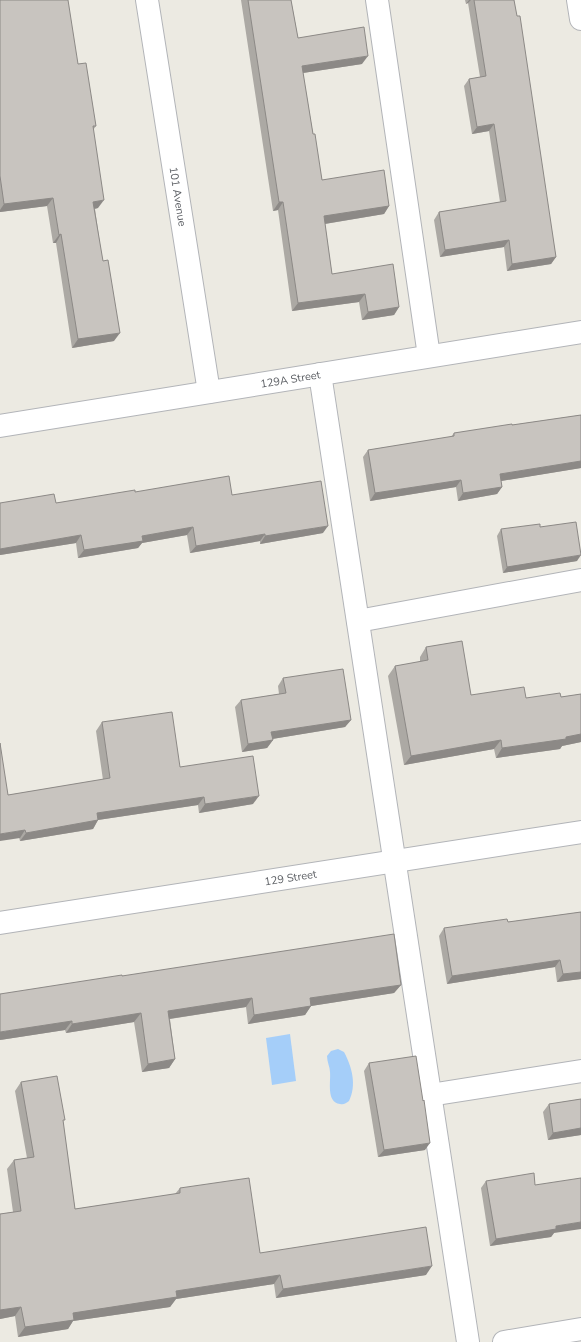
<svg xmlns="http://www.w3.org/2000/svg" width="581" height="1342" font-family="'Nunito Sans',sans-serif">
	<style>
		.water { fill: #a5cef9 }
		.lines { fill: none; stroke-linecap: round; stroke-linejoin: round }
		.minor-casing { stroke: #b2b4b8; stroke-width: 24 }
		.minor { stroke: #fff; stroke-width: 22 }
		.wall { fill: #aca9a4 }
		.shaded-wall { fill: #8c8986 }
		.building { fill: #c8c4bf; stroke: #8c8986 }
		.labels { text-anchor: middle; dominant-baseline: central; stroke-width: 3; stroke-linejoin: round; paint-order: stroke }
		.street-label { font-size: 11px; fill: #5a5d62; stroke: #fff }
	</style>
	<rect width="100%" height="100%" fill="#eceae2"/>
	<g class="water">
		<polygon points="290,1034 296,1081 272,1085 266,1038"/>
		<path d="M338,1049L344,1052C352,1067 357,1085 349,1101C346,1103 344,1105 340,1104C326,1102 331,1082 330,1072C330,1067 327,1062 327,1056L331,1051Z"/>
	</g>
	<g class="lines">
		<g class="minor-casing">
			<g id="minor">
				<path id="s1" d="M147,0L209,392"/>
				<polyline points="377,0 429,356"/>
				<polyline points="578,0 581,19"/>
				<polyline points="320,374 468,1342"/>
				<path id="s2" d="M0,426L581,332"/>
				<polyline points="358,621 581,580"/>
				<path id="s3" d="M0,923L581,832"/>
				<polyline points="430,1095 581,1071"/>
				<polyline points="504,1342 581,1329"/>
			</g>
		</g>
		<use href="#minor" class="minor"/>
	</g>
	<g class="wall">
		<polygon points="0,0 78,64 96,126 93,130 98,208 95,209 114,341 72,348 56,243 53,243 47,206 0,212"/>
		<polygon points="241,0 291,0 298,38 362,64 303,73 313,134 322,180 389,206 384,214 325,224 332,274 399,307 394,315 362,320 359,302 292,311 278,210 273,211"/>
		<polygon points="465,0 514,0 556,257 551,264 507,271 504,247 440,257 434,220 439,212 500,202 489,131 472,134 464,86 469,79 480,77 468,3 466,4"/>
		<polygon points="581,415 581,468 501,481 502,487 497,494 458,501 456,487 370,501 363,457 368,450 451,437 454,433 512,425"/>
		<polygon points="135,492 232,495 323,533 260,544 260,541 190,553 187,535 142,543 138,548 78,558 76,543 0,555 0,503 56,503"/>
		<polygon points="501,529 577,561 503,573 497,536"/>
		<polygon points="426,647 471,695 526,698 561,697 581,694 581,742 562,746 560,749 496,758 494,749 404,765 388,676 395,666 420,662 420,657"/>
		<polygon points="283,678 351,720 345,727 272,739 273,740 267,748 242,752 235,707 241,700 279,694 278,686"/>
		<polygon points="102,722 180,767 253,804 199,813 198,805 98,820 93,829 20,841 8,795 103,780 96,731"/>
		<polygon points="581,912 581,979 557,982 555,967 447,984 439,936 444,928 508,922"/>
		<polygon points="122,976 401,985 394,993 311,1006 305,1015 248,1024 246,1007 170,1019 175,1059 169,1068 142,1072 134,1022 66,1033 65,1030 0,1040"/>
		<polygon points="369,1063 425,1150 378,1157 364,1071"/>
		<polygon points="21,1082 63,1122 75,1209 175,1194 180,1188 260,1253 426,1275 276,1298 274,1284 176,1299 170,1307 73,1321 68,1329 18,1337 15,1316 0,1319 0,1214 13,1212 7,1169 14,1160 27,1158 15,1091"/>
		<polygon points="581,1099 581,1135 548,1140 543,1112 549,1104"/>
		<polygon points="486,1181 535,1185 554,1233 551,1237 490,1246 481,1188"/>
	</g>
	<g class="shaded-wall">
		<polygon points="469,0 471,0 468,3 466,4"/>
		<polygon points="368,56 362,64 296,74 302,66"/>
		<polygon points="494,124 489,131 472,134 477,127"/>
		<polygon points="53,198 47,206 0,212 0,210 4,204"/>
		<polygon points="104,200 98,208 87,210 93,202"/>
		<polygon points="279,202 283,202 278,210 273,211"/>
		<polygon points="389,206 384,214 318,225 324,216"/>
		<polygon points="61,234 56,243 53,243 59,235"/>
		<polygon points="509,240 504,247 440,257 445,250"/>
		<polygon points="556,257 551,264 507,271 512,264"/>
		<polygon points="365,294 359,302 292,311 298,303"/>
		<polygon points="399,307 394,315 362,320 368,312"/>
		<polygon points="120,333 114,341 72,348 78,339"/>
		<polygon points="581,461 581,468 495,482 500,474"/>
		<polygon points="461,480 456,487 370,501 375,493"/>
		<polygon points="502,487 497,494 458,501 463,493"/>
		<polygon points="328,526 323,533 260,544 265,536"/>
		<polygon points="193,527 187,535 142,543 138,548 78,558 84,550 142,536"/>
		<polygon points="265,534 260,541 190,553 196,546"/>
		<polygon points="81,535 76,543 0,555 0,549"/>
		<polygon points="581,555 577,561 503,573 507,567"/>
		<polygon points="351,720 345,727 266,740 271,732"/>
		<polygon points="581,734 581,742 562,746 560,749 496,758 502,748"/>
		<polygon points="273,740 267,748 242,752 248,744"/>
		<polygon points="501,740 494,749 404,765 411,756"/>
		<polygon points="259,796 253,804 199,813 205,804"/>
		<polygon points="204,797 198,805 91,821 97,813"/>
		<polygon points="98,820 93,829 20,841 26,833"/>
		<polygon points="25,830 20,838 0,841 0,834"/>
		<polygon points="560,960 555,967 447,984 452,976"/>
		<polygon points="581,972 581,979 557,982 563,974"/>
		<polygon points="401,985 394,993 311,1006 305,1015 248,1024 254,1015 310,998"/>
		<polygon points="252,998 246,1007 162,1020 168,1011"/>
		<polygon points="141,1013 134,1022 66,1033 72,1024"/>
		<polygon points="72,1021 65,1030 0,1040 0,1032"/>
		<polygon points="175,1059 169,1068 142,1072 148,1064"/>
		<polygon points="581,1128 581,1135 548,1140 553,1133"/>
		<polygon points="430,1143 425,1150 378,1157 384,1150"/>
		<polygon points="581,1222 581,1229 554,1233 551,1237 490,1246 496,1239 556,1226"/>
		<polygon points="432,1266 426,1275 276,1298 283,1289"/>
		<polygon points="280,1275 274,1284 176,1299 170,1307 73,1321 68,1329 18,1337 25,1327 73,1313 176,1291"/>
		<polygon points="21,1307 15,1316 0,1319 0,1310"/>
	</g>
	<g class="building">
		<polygon points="0,0 68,0 78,64 86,63 96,126 93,126 104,200 93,202 103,261 108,260 120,333 78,339 61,234 59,235 53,198 4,204 0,176"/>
		<polygon points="248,0 291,0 298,38 364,27 368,56 302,66 313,134 315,134 322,180 384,170 389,206 324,216 332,274 393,264 399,307 368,312 365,294 298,303 283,202 279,202"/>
		<polygon points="474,0 514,0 517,16 520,16 556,257 512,264 509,240 445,250 439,212 506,201 494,124 477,127 469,79 486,76"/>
		<polygon points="581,415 581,461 500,474 502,487 463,493 461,480 375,493 368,450 454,436 454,433 512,424 512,425"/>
		<polygon points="229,476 232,495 321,481 328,526 265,536 265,534 196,546 193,527 142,536 143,541 84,550 81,535 0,549 0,503 54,494 56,503 135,490 135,492"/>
		<polygon points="576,522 581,555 507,567 501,529 540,524 540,527"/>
		<polygon points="462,641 471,695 524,687 526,698 560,693 561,697 581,694 581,734 566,737 566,739 502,748 501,740 411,756 395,666 428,660 426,647"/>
		<polygon points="343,669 351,720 271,732 273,740 248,744 241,700 286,693 283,678"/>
		<polygon points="172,712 180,767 253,756 259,796 205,804 204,797 97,813 98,820 26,833 25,830 0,834 0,743 8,795 110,778 102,722"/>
		<polygon points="581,912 581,972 563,974 560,960 452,976 444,928 507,919 508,922"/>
		<polygon points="394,934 401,985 310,998 311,1006 254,1015 252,998 168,1011 175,1059 148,1064 141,1013 72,1024 72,1021 0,1032 0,994 122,975 122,976"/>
		<polygon points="416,1056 423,1101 424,1100 430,1143 384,1150 369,1063"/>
		<polygon points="57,1076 65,1120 63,1120 75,1209 180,1193 180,1188 249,1178 260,1253 426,1227 432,1266 283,1289 280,1275 176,1291 177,1297 73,1313 74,1320 25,1327 21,1307 0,1310 0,1214 21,1211 14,1160 34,1157 21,1082"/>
		<polygon points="581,1099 581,1128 553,1133 549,1104"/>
		<polygon points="534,1173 535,1185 581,1178 581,1222 556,1226 556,1229 496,1239 486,1181"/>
	</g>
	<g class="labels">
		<g class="street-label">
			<text stroke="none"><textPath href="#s1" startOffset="199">101 Avenue</textPath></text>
			<text stroke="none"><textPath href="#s2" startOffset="294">129A Street</textPath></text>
			<text stroke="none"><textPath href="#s3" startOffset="294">129 Street</textPath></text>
		</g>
	</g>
</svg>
